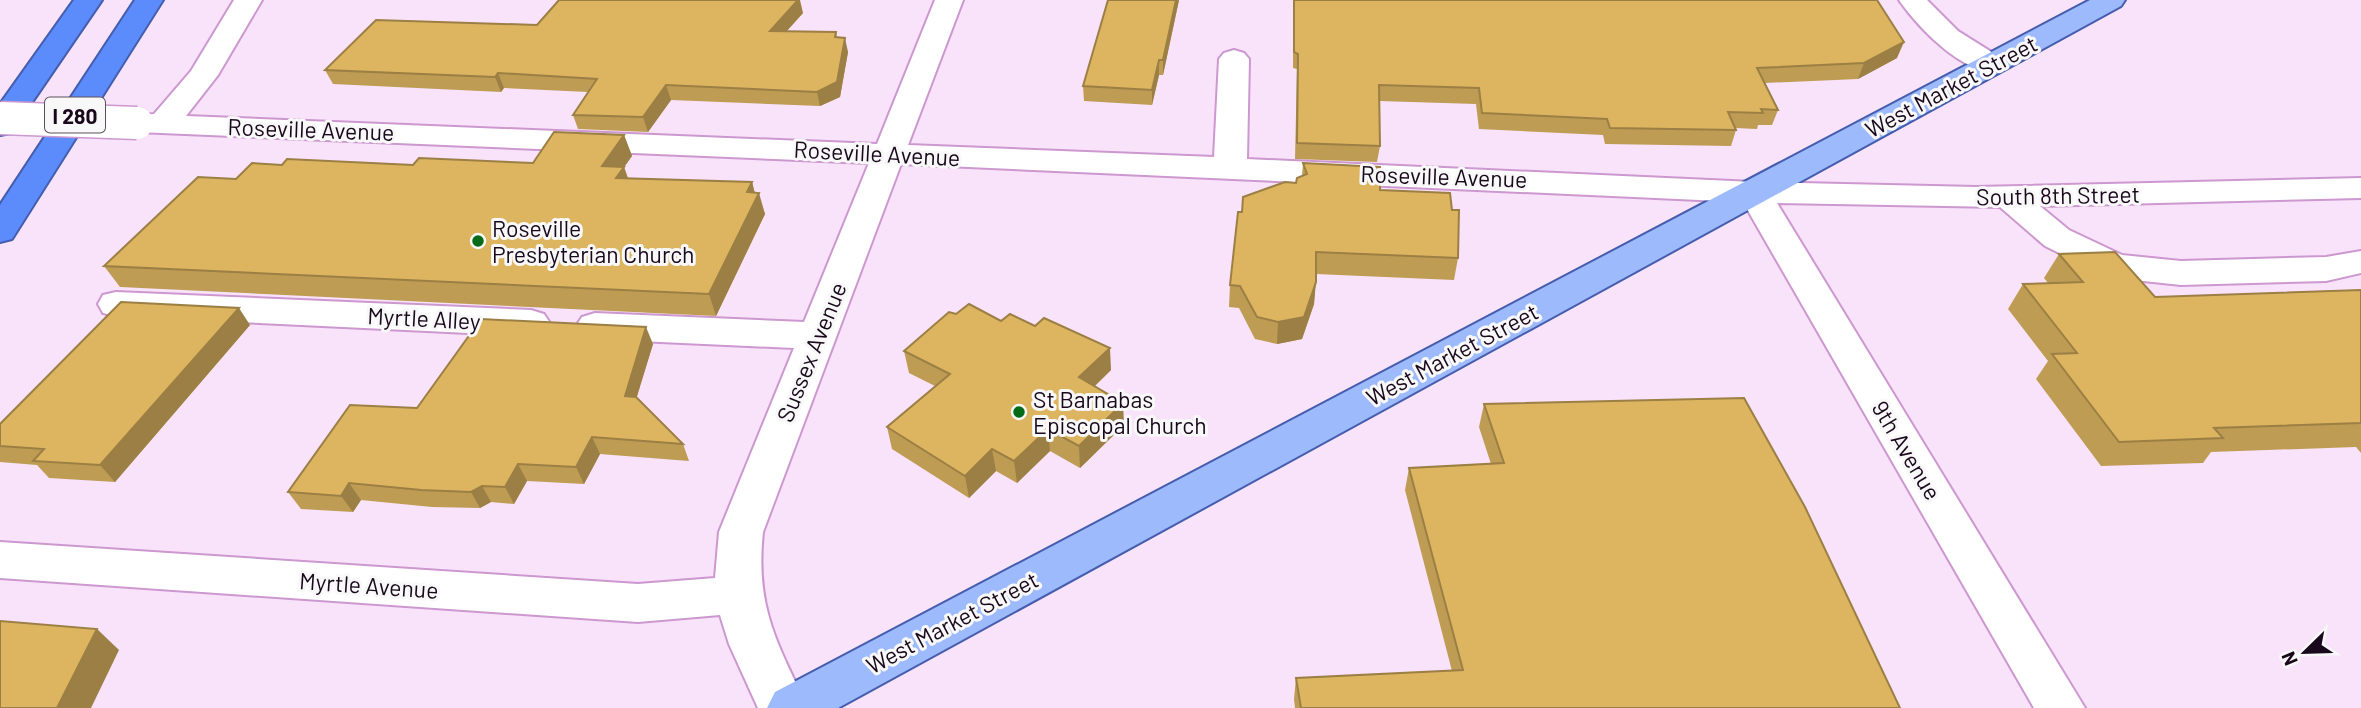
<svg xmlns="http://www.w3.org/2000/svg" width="2361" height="708" font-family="Barlow,sans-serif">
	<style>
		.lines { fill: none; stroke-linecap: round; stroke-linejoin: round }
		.minor-casing { stroke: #cc98cf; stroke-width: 4 }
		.major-casing { stroke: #455dad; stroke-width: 4 }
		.highway-casing { stroke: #455dad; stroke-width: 4 }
		.minor { fill: #fff; fill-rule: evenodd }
		.major { fill: #9dbafd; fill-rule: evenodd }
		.highway { fill: #5c8cfc; fill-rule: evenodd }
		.minor-bridge-casing { stroke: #cc98cf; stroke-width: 35; stroke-linecap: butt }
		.minor-bridge { stroke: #fff; stroke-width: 32 }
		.wall { fill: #be9c53 }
		.shaded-wall { fill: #9b7f44 }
		.building { fill: #ddb561; stroke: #9b7f44; stroke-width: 2 }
		.poi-dot { fill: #056b18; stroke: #f8f8f8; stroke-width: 2.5 }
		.labels { text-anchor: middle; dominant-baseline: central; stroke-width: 6; stroke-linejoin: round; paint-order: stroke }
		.shield { fill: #f8f8f8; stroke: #5c4f5d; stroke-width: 2 }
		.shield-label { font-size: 21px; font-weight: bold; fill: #19071b }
		.street-label { font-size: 23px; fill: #19071b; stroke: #f8f8f8 }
		.poi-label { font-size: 23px; fill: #19071b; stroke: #f8f8f8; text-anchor: start }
	</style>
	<rect width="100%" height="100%" fill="#f9e3fa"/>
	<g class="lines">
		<g class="minor-casing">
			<g id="minor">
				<path d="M234,0H262L218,75L186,116L877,144L935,0H963L908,145L1214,157L1219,59L1224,53L1234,50L1244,53L1249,59L1247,159L1754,182L1976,187L2361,178V198L2040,206L2069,230L2122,255L2181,261L2326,257L2361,251V273L2326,281L2181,285L2115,278L2102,274L2045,246L2000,207L1777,203L2085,708H2034L1743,202L901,164L763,532C755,607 777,643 808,708H758L729,644L720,615L638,622L0,578V542L638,584L715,578L719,532L794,348L595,339L582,335L576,326L582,317L595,313L804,322L869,163L137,132L126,130L121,123L126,116L154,114L191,71Z"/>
				<path d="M1899,0H1927L1958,31L2001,58L2006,64L2001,70C1966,79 1918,27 1899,0Z"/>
				<polygon points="116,292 531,310 544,314 550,323 544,332 531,336 116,316 103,313 98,304 103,295"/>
			</g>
		</g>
		<g class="major-casing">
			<polygon id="major" points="2090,0 2125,0 2121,6 838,708 767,708 775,692"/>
		</g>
		<g class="highway-casing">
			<g id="highway">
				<polygon points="74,0 102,0 11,133 0,135 0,104"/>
				<polygon points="135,0 163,0 12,239 0,242 0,205"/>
			</g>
		</g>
		<use href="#minor" class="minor"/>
		<use href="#major" class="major"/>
		<use href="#highway" class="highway"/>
		<g class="minor-bridge-casing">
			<polyline id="minor-bridge" points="0,118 137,123"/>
		</g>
		<use href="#minor-bridge" class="minor-bridge"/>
	</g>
	<g class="wall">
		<polygon points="1179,0 1163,75 1159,75 1152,105 1084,101 1083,86"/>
		<polygon points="1293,0 1877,0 1897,58 1858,79 1765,83 1778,110 1772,125 1758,125 1757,129 1735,128 1736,130 1731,146 1605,144 1603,135 1479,129 1476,104 1379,101 1380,146 1377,162 1295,159 1297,69 1293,68"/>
		<polygon points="803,13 786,32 836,32 837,37 848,52 840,97 820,106 671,100 648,132 578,129 573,115 588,92 504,88 501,92 333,84 325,70 537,25"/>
		<polygon points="624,135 632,156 624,167 628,178 752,182 755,193 765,214 716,316 120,287 104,266 236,179 282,165 413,165 533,163"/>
		<polygon points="1303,163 1380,190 1458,258 1454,280 1316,274 1314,304 1302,339 1277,344 1255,339 1239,308 1229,307 1230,285 1242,212 1296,183 1302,176"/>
		<polygon points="2059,254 2155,297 2361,290 2361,453 2356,447 2211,452 2203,463 2101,466 2036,379 2048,361 2008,309 2023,284 2048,283 2044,278"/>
		<polygon points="956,314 1001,321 1111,370 1095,386 1124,425 1080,468 1050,451 1017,483 996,471 969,498 892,449 887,427 935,386 909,373 904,351"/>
		<polygon points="250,325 115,482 49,478 37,465 0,462 0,424"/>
		<polygon points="653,344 636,398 683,444 689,461 600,454 584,484 527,481 514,504 491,502 480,508 432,507 361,500 353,512 301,509 288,492 417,408"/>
		<polygon points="1484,404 1900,708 1295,708 1294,699 1296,678 1452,671 1405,490 1409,468 1491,464 1479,427"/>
	</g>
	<g class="shaded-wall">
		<polygon points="798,0 800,0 803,13 774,45 770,31"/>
		<polygon points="1176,0 1179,0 1163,75 1163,60"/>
		<polygon points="845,38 848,52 840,97 820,106 817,92"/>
		<polygon points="1904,42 1897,58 1858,79 1864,63"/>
		<polygon points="1159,60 1159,75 1152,105 1152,90"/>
		<polygon points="498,73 504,88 501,92 495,77"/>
		<polygon points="666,85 671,100 648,132 643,117"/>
		<polygon points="624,135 632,156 610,187 602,166"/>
		<polygon points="624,167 631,188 616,178"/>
		<polygon points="752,182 756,199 759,193 765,214 716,316 709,294 747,192"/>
		<polygon points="1316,282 1314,304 1302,339 1277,344 1278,322"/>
		<polygon points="239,308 250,325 115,482 100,465"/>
		<polygon points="646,327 653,344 632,413 625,396"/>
		<polygon points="1110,348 1111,370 1081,399 1079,377"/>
		<polygon points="1123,403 1124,425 1080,468 1079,446"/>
		<polygon points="1048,429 1050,451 1017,483 1014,461"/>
		<polygon points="592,437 600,454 584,484 576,467"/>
		<polygon points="992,449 996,471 969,498 965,476"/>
		<polygon points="518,464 527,481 514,504 505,487"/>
		<polygon points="349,483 361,500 353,512 341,496"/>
		<polygon points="482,486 491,502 480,508 471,492"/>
		<polygon points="97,629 119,650 91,708 57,708"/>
	</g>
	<g class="building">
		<polygon points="559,0 798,0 770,31 836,32 835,37 845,38 837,82 817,92 666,85 643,117 573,115 597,79 498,73 495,77 325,70 376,20 537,25"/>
		<polygon points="1108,0 1176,0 1163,60 1159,60 1152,90 1083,86"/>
		<polygon points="1294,0 1877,0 1904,42 1864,63 1757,68 1778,110 1761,109 1763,113 1728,112 1736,130 1610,128 1607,119 1482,113 1479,88 1379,85 1380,146 1297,143 1298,54 1294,52"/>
		<polygon points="554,132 624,135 602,166 624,167 616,178 752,182 747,192 759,193 709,294 104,266 198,177 236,179 252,163 282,165 287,159 413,165 419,158 533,163"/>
		<polygon points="1303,163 1380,167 1380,190 1450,193 1452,210 1459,210 1458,258 1316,252 1316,282 1304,317 1278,322 1257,317 1240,286 1230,285 1238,212 1242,212 1243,197 1285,182 1296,183 1297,178 1307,174"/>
		<polygon points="2115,252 2155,297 2361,290 2361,423 2214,428 2223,438 2119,442 2052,354 2077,353 2023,284 2083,282 2059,254"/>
		<polygon points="121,302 239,308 100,465 33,461 44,449 0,446 0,424"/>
		<polygon points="969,304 1001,321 1010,314 1035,326 1044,318 1110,348 1079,377 1123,403 1079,446 1048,429 1014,461 992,449 965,476 887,427 950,374 904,351 949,312 956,314"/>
		<polygon points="481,319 646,327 625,396 636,397 683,444 592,437 576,467 518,464 505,487 482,486 471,492 421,490 349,483 341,496 288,492 350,405 417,408"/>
		<polygon points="1744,398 1805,507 1900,708 1301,708 1296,678 1463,670 1409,468 1504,463 1484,404"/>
		<polygon points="0,621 97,629 57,708 0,708"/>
	</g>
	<g class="poi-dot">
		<circle cx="478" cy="241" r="7"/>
		<circle cx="1019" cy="412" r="7"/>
	</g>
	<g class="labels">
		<rect class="shield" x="45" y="97.5" width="60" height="35" rx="5"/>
		<g class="shield-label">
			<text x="75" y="115">I 280</text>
		</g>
		<g class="street-label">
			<text transform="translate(1951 86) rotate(-28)">West Market Street</text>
			<text transform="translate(311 129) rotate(2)">Roseville Avenue</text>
			<text transform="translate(877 153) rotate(3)">Roseville Avenue</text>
			<text transform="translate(1444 176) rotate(2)">Roseville Avenue</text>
			<text transform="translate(2058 195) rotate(-1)">South 8th Street</text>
			<text transform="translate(424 318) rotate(3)">Myrtle Alley</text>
			<text transform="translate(811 352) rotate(-68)">Sussex Avenue</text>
			<text transform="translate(1452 354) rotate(-28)">West Market Street</text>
			<text transform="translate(1907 450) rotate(59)">9th Avenue</text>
			<text transform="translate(369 585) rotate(4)">Myrtle Avenue</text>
			<text transform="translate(952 622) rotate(-28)">West Market Street</text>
		</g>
		<g class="poi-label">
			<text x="492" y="228">Roseville<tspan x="492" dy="26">Presbyterian Church</tspan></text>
			<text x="1033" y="399">St Barnabas<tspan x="1033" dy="26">Episcopal Church</tspan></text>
		</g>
	</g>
	<g transform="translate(2305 652) rotate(247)" stroke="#f8f8f8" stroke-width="5" paint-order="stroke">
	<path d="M0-5L12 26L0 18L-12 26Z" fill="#19071b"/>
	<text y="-10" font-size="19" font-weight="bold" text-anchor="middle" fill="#19071b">N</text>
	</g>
</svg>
